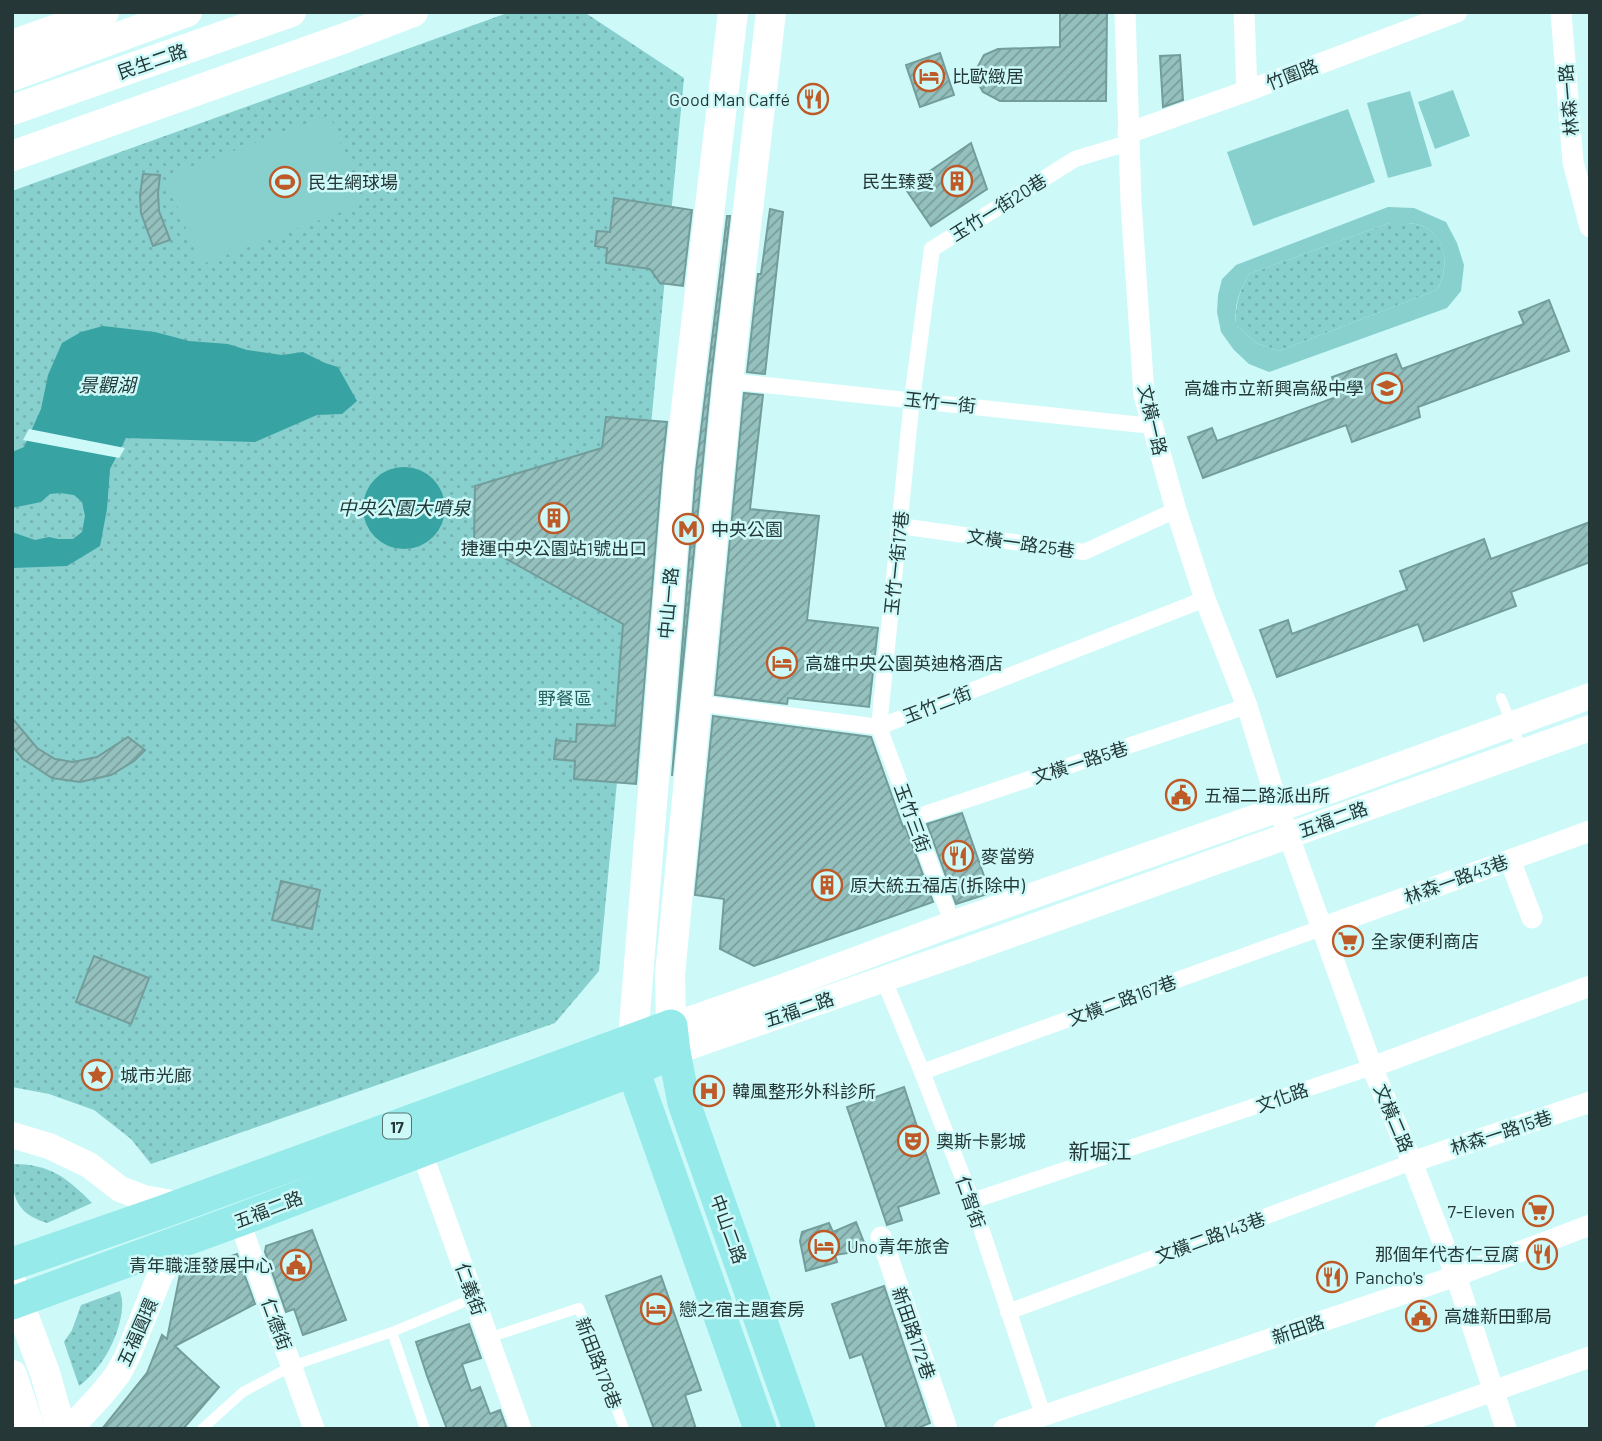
<svg xmlns="http://www.w3.org/2000/svg" width="1602" height="1441" font-family="Barlow,'Noto Sans TC',sans-serif">
	<style>
		.grass { fill: url(#grass-dots) }
		.garden { fill: #87d0ce; fill-rule: evenodd }
		.water { fill: #37a3a2 }
		.pier { fill: #cdfaf9 }
		.building { fill: url(#building-hatch); stroke: #729d9b; stroke-width: 2 }
		.lines { fill: none; stroke-linecap: round; stroke-linejoin: round }
		.service { stroke: #fff; stroke-width: 10 }
		.pedestrian { stroke: #fff; stroke-width: 16 }
		.minor { stroke: #fff; stroke-width: 21 }
		.tertiary { stroke: #fff; stroke-width: 26 }
		.secondary { stroke: #fff; stroke-width: 30 }
		.primary { stroke: #96ebea; stroke-width: 33 }
		.labels { text-anchor: middle; dominant-baseline: central; stroke-width: 5; stroke-linejoin: round; paint-order: stroke }
		.shield { fill: #cdfaf9; stroke: #577271; stroke-width: 2 }
		.shield-label { font-size: 16px; font-weight: bold; fill: #253737 }
		.street-label { font-size: 18px; fill: #253737; stroke: #cdfaf9 }
		.poi-label { font-size: 18px; fill: #253737; stroke: #cdfaf9; text-anchor: start }
		.park-label { font-size: 18px; fill: #276160; stroke: #cdfaf9 }
		.water-label { font-size: 19px; font-style: italic; fill: #223a39; stroke: #cdfaf9 }
		.quarter-label { font-size: 21px; fill: #253737; stroke: #cdfaf9 }
	</style>
	<defs>
		<pattern id="grass-dots" width="8" height="8" patternUnits="userSpaceOnUse" patternTransform="scale(1.75)"><rect width="8" height="8" fill="#87d0ce"/><path d="M2 2h.1M6 6h.1" fill="none" stroke="#74b3b2" stroke-width="1.8" stroke-linecap="round"/></pattern>
		<pattern id="building-hatch" width="6" height="6" patternUnits="userSpaceOnUse" patternTransform="scale(1.75)"><rect width="6" height="6" fill="#94c0be"/><path d="M-1 1l2-2M0 6l6-6M5 7l2-2" fill="none" stroke="#799d9b"/></pattern>
	</defs>
	<rect width="100%" height="100%" fill="#cdfaf9"/>
	<g class="grass">
		<polygon points="510,12 584,12 684,78 599,971 555,1023 151,1164 131,1139 94,1110 49,1094 12,1087 12,191"/>
		<path d="M1389,223C1400,223 1413,222 1423,226C1448,238 1449,269 1437,290L1279,351L1256,343L1236,325C1235,303 1239,293 1249,274Z"/>
		<path d="M12,1164C50,1164 66,1177 92,1203L47,1223C14,1213 12,1195 12,1164Z"/>
		<path d="M120,1291C121,1296 123,1302 122,1308C120,1336 102,1369 79,1386L64,1342L72,1330L81,1305Z"/>
	</g>
	<g class="garden">
		<polygon points="1453,90 1470,136 1435,149 1418,102"/>
		<polygon points="1410,91 1432,166 1388,178 1367,103"/>
		<polygon points="1348,109 1375,182 1253,226 1227,152"/>
		<polygon points="330,115 363,204 200,265 166,176"/>
		<path d="M1388,207L1414,208L1446,222L1457,243L1464,265L1461,291L1447,308L1269,372L1249,364L1234,350L1221,332L1217,312L1218,295L1222,279L1236,265ZM1389,223C1400,223 1413,222 1423,226C1448,238 1449,270 1437,290L1279,351L1256,343L1236,325C1234,303 1239,293 1249,274Z"/>
	</g>
	<g class="water">
		<polygon points="103,326 155,332 189,341 228,344 247,350 282,355 303,352 325,363 338,367 357,401 342,414 317,415 255,442 126,438 110,469 107,509 100,546 67,566 12,568 12,532 35,540 49,537 58,539 73,539 82,532 85,516 82,502 74,495 60,493 50,494 41,502 12,508 12,452 24,447 41,409 48,375 62,343 81,332"/>
		<circle cx="404" cy="508" r="41"/>
	</g>
	<polygon class="pier" points="29,429 125,448 119,458 23,440"/>
	<g class="building">
		<polygon points="1060,12 1107,12 1106,101 1000,101 983,92 978,83 976,70 984,55 998,49 1060,47"/>
		<polygon points="940,53 954,95 920,107 906,65"/>
		<polygon points="1180,55 1183,100 1163,107 1160,56"/>
		<polygon points="971,143 987,189 931,226 905,188"/>
		<polygon points="143,174 160,175 158,193 159,211 170,240 153,246 141,213 140,195"/>
		<polygon points="614,198 692,210 683,286 660,283 650,269 606,263 607,248 595,246 597,231 610,232"/>
		<polygon points="770,209 783,212 765,374 747,372 758,274 761,274"/>
		<polygon points="727,216 730,216 711,379 672,776 696,471"/>
		<polygon points="1549,300 1569,351 1418,407 1420,417 1352,442 1346,425 1203,478 1188,437 1212,428 1217,441 1339,396 1332,377 1396,354 1402,369 1524,324 1519,312"/>
		<polygon points="744,393 763,395 750,509 819,516 807,620 878,628 869,707 788,698 787,704 715,695"/>
		<polygon points="606,417 667,422 662,468 636,784 574,779 575,761 554,759 556,740 576,742 577,724 615,726 623,624 474,541 475,486 602,448"/>
		<polygon points="1590,522 1590,562 1511,592 1516,606 1424,641 1418,624 1277,677 1260,630 1288,620 1292,634 1407,590 1400,571 1484,539 1491,559"/>
		<polygon points="713,716 871,737 903,827 905,826 933,902 754,966 720,949 724,899 695,895"/>
		<polygon points="12,718 37,748 55,759 73,762 97,757 128,737 145,750 134,761 111,775 80,782 52,778 23,759 12,746"/>
		<polygon points="962,813 990,893 956,904 927,824"/>
		<polygon points="281,881 320,890 312,929 272,920"/>
		<polygon points="94,956 149,978 131,1024 76,1002"/>
		<polygon points="904,1087 939,1193 898,1207 902,1220 887,1225 847,1107"/>
		<polygon points="856,1222 867,1250 835,1255 837,1262 806,1271 800,1241 802,1232 829,1223 833,1232"/>
		<polygon points="312,1230 346,1320 303,1335 294,1309 286,1312 265,1252 266,1246"/>
		<polygon points="237,1254 255,1304 175,1346 219,1387 183,1429 102,1429 147,1373 162,1335 167,1339 180,1274"/>
		<polygon points="661,1276 701,1390 685,1395 696,1429 654,1429 606,1296"/>
		<polygon points="884,1286 930,1423 916,1429 887,1429 862,1354 850,1358 832,1304"/>
		<polygon points="469,1324 481,1358 462,1364 471,1391 480,1387 490,1414 500,1410 507,1429 447,1429 427,1376 416,1342"/>
	</g>
	<g class="lines">
		<g class="service">
			<polyline points="1501,698 1523,752"/>
			<polyline points="392,1332 425,1429"/>
			<polyline points="488,1338 579,1308 624,1429"/>
			<polyline points="202,1429 243,1392 292,1366 392,1332 474,1298"/>
		</g>
		<g class="pedestrian">
			<polyline points="728,381 1152,426"/>
			<polyline points="900,526 1084,552 1176,510"/>
			<polyline points="697,703 879,727 1205,599"/>
			<polyline points="913,818 1247,706"/>
			<polyline points="947,909 879,727 912,399 932,249 1075,159 1128,143"/>
			<polyline points="884,980 922,1072 972,1201 1043,1415"/>
			<polyline points="922,1072 1321,928"/>
			<polyline points="972,1201 1372,1067"/>
			<polyline points="1008,1312 1412,1162"/>
		</g>
		<g class="minor">
			<polyline points="1125,12 1131,202 1144,395 1176,510 1205,599 1247,706 1279,809 1372,1067 1412,1162 1456,1276 1506,1429"/>
			<polyline points="1244,12 1247,91"/>
			<polyline points="1561,12 1573,162 1590,227"/>
			<polyline points="1128,133 1247,91 1457,12"/>
			<polyline points="1510,860 1532,918"/>
			<polyline points="1321,928 1590,831"/>
			<polyline points="1372,1067 1590,986"/>
			<polyline points="421,1150 521,1429"/>
			<polyline points="1412,1162 1590,1102"/>
			<polyline points="239,1220 314,1429"/>
			<polyline points="881,1237 947,1429"/>
			<polyline points="1004,1429 1456,1276 1590,1225"/>
			<polyline points="1385,1429 1590,1357"/>
		</g>
		<g class="tertiary">
			<polyline points="671,1026 780,988 952,924 1279,809 1590,696"/>
			<polyline points="674,1052 962,952 1590,728"/>
			<polyline points="12,1135 49,1146 89,1165 120,1189 144,1198 182,1205"/>
			<polyline points="77,1421 102,1394 118,1374 128,1355 161,1273 189,1238"/>
		</g>
		<g class="secondary">
			<polyline points="12,45 104,12"/>
			<polyline points="12,76 187,12"/>
			<polyline points="12,110 291,12"/>
			<polyline points="12,156 345,38 413,12"/>
			<polyline points="671,1026 670,974 728,381 771,12"/>
			<polyline points="633,1039 679,469 733,12"/>
			<polyline points="12,1285 45,1373 61,1429"/>
			<polyline points="12,1375 30,1429"/>
		</g>
		<g class="primary">
			<polyline points="633,1049 633,1070 760,1429"/>
			<polyline points="12,1264 162,1212 671,1026 674,1052 684,1103 799,1429"/>
			<polyline points="12,1303 239,1220 633,1070 674,1052"/>
		</g>
	</g>
	<defs>
		<g id="hotel-ring" transform="scale(1.575)"><circle r="9.5" fill="#cdfaf9" stroke="#be5928" stroke-width="1.5"/><path d="M-6-4.5h1.5V1H6V5H4.5V3h-9V5H-6ZM-4 0a1.8 1.8 0 1 1 3.6 0ZM.5 0V-2.5h3Q6-2.5 6 0Z" fill="#be5928"/></g>
		<g id="restaurant-ring" transform="scale(1.575)"><circle r="9.5" fill="#cdfaf9" stroke="#be5928" stroke-width="1.5"/><path d="M-5-6h1v4h1v-4h1v4h1v-4h1v5L-1.5 .5V6h-2V.5L-5-1ZM5-6V6H3V1.5H1.5Q1.5-4 5-6Z" fill="#be5928"/></g>
		<g id="building-ring" transform="scale(1.575)"><circle r="9.5" fill="#cdfaf9" stroke="#be5928" stroke-width="1.5"/><path d="M-4-6H4V6H1V3H-1V6H-4ZM-2.5-4.3h1.7v1.8h-1.7ZM.8-4.3h1.7v1.8H.8ZM-2.5-1h1.7V.8h-1.7ZM.8-1h1.7V.8H.8Z" fill="#be5928"/></g>
		<g id="stadium-ring" transform="scale(1.575)"><circle r="9.5" fill="#cdfaf9" stroke="#be5928" stroke-width="1.5"/><path d="M0-5a6.5 5 0 1 0 0 10a6.5 5 0 1 0 0-10ZM-3.5-1.8h7v3.6h-7Z" fill="#be5928"/></g>
		<g id="school-ring" transform="scale(1.575)"><circle r="9.5" fill="#cdfaf9" stroke="#be5928" stroke-width="1.5"/><path d="M0-5L7-2L0 1L-7-2ZM-4 1L0 2.5L4 1V4Q0 6-4 4Z" fill="#be5928"/></g>
		<g id="metro-ring" transform="scale(1.575)"><circle r="9.5" fill="#cdfaf9" stroke="#be5928" stroke-width="1.5"/><path d="M-5.5 5V-5H-3L0 0L3-5H5.5V5H3V-.5L0 4L-3-.5V5Z" fill="#be5928"/></g>
		<g id="civic-ring" transform="scale(1.575)"><circle r="9.5" fill="#cdfaf9" stroke="#be5928" stroke-width="1.5"/><path d="M-.6-6.5H3V-4.5H.6V-3L4-1V1h2V6H-6V1h2V-1L-.6-3ZM-1.2 2.5V6h2.4V2.5Z" fill="#be5928"/></g>
		<g id="supermarket-ring" transform="scale(1.575)"><circle r="9.5" fill="#cdfaf9" stroke="#be5928" stroke-width="1.5"/><path d="M-6-5.5h2.5l.6 2H6L4.5 2H-2.5L-4.4-4H-6ZM-1.5 3.2a1.3 1.3 0 1 0 .1 0ZM3 3.2a1.3 1.3 0 1 0 .1 0Z" fill="#be5928"/></g>
		<g id="sight-ring" transform="scale(1.575)"><circle r="9.5" fill="#cdfaf9" stroke="#be5928" stroke-width="1.5"/><path d="M0-6L1.8-2.2L6-1.7L2.9 1.2L3.7 5.4L0 3.3L-3.7 5.4L-2.9 1.2L-6-1.7L-1.8-2.2Z" fill="#be5928"/></g>
		<g id="hospital-ring" transform="scale(1.575)"><circle r="9.5" fill="#cdfaf9" stroke="#be5928" stroke-width="1.5"/><path d="M-5-5h3v3.5h4V-5h3V5h-3V1.5h-4V5h-3Z" fill="#be5928"/></g>
		<g id="theatre-ring" transform="scale(1.575)"><circle r="9.5" fill="#cdfaf9" stroke="#be5928" stroke-width="1.5"/><path d="M-5-5.5Q0-4 5-5.5V0Q5 5 0 6Q-5 5-5 0ZM-3.3-2.5H-1v1.5H-3.3ZM1-2.5H3.3v1.5H1ZM-2.8 1Q0 5.5 2.8 1Z" fill="#be5928"/></g>
	</defs>
	<g fill-rule="evenodd">
		<use href="#hotel-ring" x="929" y="76"/>
		<use href="#restaurant-ring" x="813" y="99"/>
		<use href="#building-ring" x="957" y="181"/>
		<use href="#stadium-ring" x="285" y="182"/>
		<use href="#school-ring" x="1387" y="388"/>
		<use href="#building-ring" x="554" y="518"/>
		<use href="#metro-ring" x="688" y="529"/>
		<use href="#hotel-ring" x="782" y="663"/>
		<use href="#civic-ring" x="1181" y="795"/>
		<use href="#restaurant-ring" x="958" y="856"/>
		<use href="#building-ring" x="827" y="885"/>
		<use href="#supermarket-ring" x="1348" y="941"/>
		<use href="#sight-ring" x="97" y="1075"/>
		<use href="#hospital-ring" x="709" y="1091"/>
		<use href="#theatre-ring" x="913" y="1141"/>
		<use href="#supermarket-ring" x="1538" y="1211"/>
		<use href="#hotel-ring" x="824" y="1246"/>
		<use href="#restaurant-ring" x="1542" y="1254"/>
		<use href="#civic-ring" x="296" y="1265"/>
		<use href="#restaurant-ring" x="1332" y="1277"/>
		<use href="#hotel-ring" x="656" y="1309"/>
		<use href="#civic-ring" x="1421" y="1316"/>
	</g>
	<g class="labels">
		<rect class="shield" x="383" y="1113.5" width="28" height="25" rx="5"/>
		<g class="shield-label">
			<text x="397" y="1126">17</text>
		</g>
		<g class="street-label">
			<text transform="translate(152 61) rotate(-19)">民生二路</text>
			<text transform="translate(1292 74) rotate(-21)">竹圍路</text>
			<text transform="translate(1568 100) rotate(-95)">林森一路</text>
			<text transform="translate(998 207) rotate(-32)">玉竹一街20巷</text>
			<text transform="translate(940 402) rotate(6)">玉竹一街</text>
			<text transform="translate(1153 420) rotate(77)">文橫一路</text>
			<text transform="translate(1021 543) rotate(8)">文橫一路25巷</text>
			<text transform="translate(896 563) rotate(-84)">玉竹一街17巷</text>
			<text transform="translate(668 603) rotate(-85)">中山一路</text>
			<text transform="translate(937 704) rotate(-21)">玉竹二街</text>
			<text transform="translate(1080 762) rotate(-18)">文橫一路5巷</text>
			<text transform="translate(913 818) rotate(70)">玉竹三街</text>
			<text transform="translate(1333 819) rotate(-20)">五福二路</text>
			<text transform="translate(1456 879) rotate(-20)">林森一路43巷</text>
			<text transform="translate(1122 1000) rotate(-20)">文橫二路167巷</text>
			<text transform="translate(799 1009) rotate(-19)">五福二路</text>
			<text transform="translate(1282 1097) rotate(-19)">文化路</text>
			<text transform="translate(1394 1118) rotate(67)">文橫二路</text>
			<text transform="translate(1501 1132) rotate(-18)">林森一路15巷</text>
			<text transform="translate(971 1202) rotate(71)">仁智街</text>
			<text transform="translate(268 1209) rotate(-21)">五福二路</text>
			<text transform="translate(729 1229) rotate(70)">中山二路</text>
			<text transform="translate(1210 1237) rotate(-20)">文橫二路143巷</text>
			<text transform="translate(471 1289) rotate(70)">仁義街</text>
			<text transform="translate(277 1324) rotate(70)">仁德街</text>
			<text transform="translate(1298 1329) rotate(-19)">新田路</text>
			<text transform="translate(137 1332) rotate(-66)">五福圓環</text>
			<text transform="translate(914 1333) rotate(71)">新田路172巷</text>
			<text transform="translate(599 1363) rotate(69)">新田路178巷</text>
		</g>
		<g class="poi-label">
			<text x="952" y="76">比歐緻居</text>
			<text x="790" y="99" text-anchor="end">Good Man Caffé</text>
			<text x="934" y="181" text-anchor="end">民生臻愛</text>
			<text x="308" y="182">民生網球場</text>
			<text x="1364" y="388" text-anchor="end">高雄市立新興高級中學</text>
			<text x="711" y="529">中央公園</text>
			<text x="554" y="548" text-anchor="middle">捷運中央公園站1號出口</text>
			<text x="805" y="663">高雄中央公園英迪格酒店</text>
			<text x="1204" y="795">五福二路派出所</text>
			<text x="981" y="856">麥當勞</text>
			<text x="850" y="885">原大統五福店 (拆除中)</text>
			<text x="1371" y="941">全家便利商店</text>
			<text x="120" y="1075">城市光廊</text>
			<text x="732" y="1091">韓風整形外科診所</text>
			<text x="936" y="1141">奧斯卡影城</text>
			<text x="1515" y="1211" text-anchor="end">7-Eleven</text>
			<text x="847" y="1246">Uno青年旅舍</text>
			<text x="1519" y="1254" text-anchor="end">那個年代杏仁豆腐</text>
			<text x="273" y="1265" text-anchor="end">青年職涯發展中心</text>
			<text x="1355" y="1277">Pancho's</text>
			<text x="679" y="1309">戀之宿主題套房</text>
			<text x="1444" y="1316">高雄新田郵局</text>
		</g>
		<g class="park-label">
			<text x="565" y="698">野餐區</text>
		</g>
		<g class="water-label">
			<text x="107" y="384">景觀湖</text>
			<text x="404" y="507">中央公園大噴泉</text>
		</g>
		<g class="quarter-label">
			<text x="1100" y="1150">新堀江</text>
		</g>
	</g>
	<rect width="1602" height="1441" fill="none" stroke="#253737" stroke-width="28"/>
</svg>
